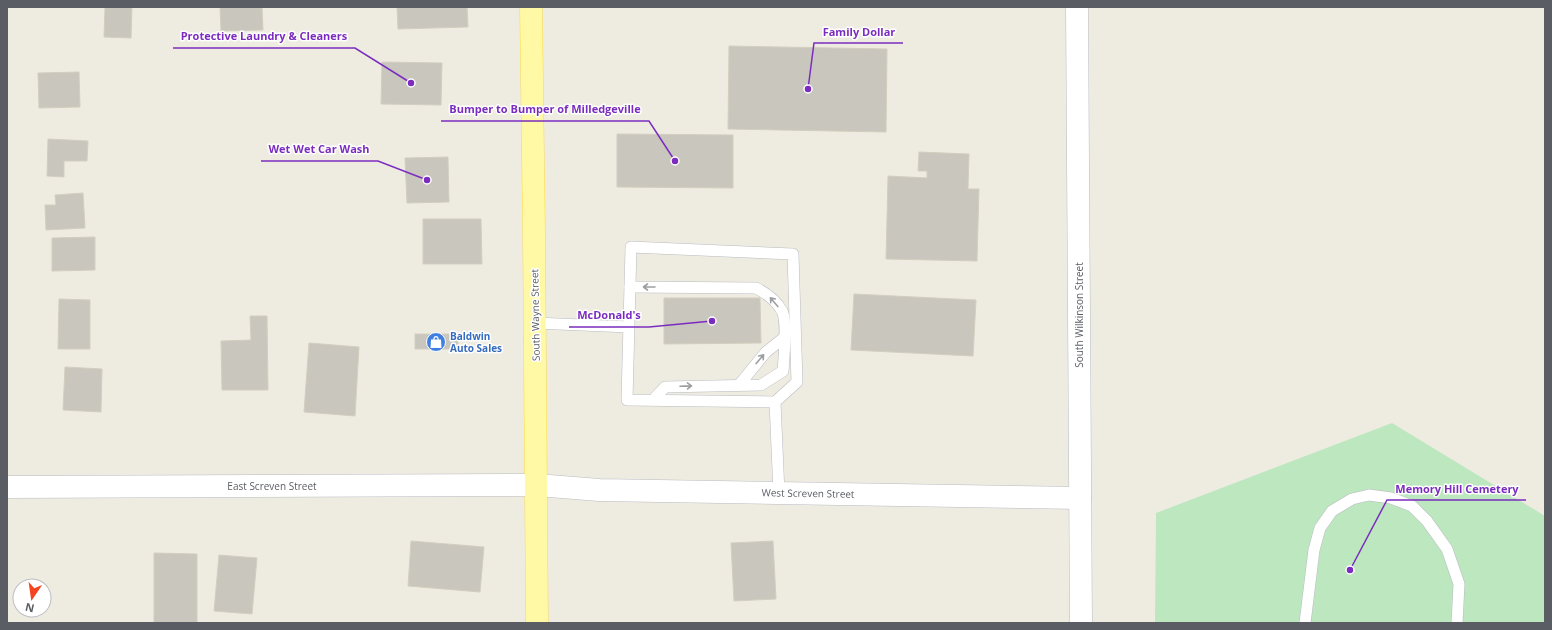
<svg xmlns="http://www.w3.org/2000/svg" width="1552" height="630" font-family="'Open Sans',sans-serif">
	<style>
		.green { fill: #bce7bf }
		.building { fill: #c9c6be; stroke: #d3cebf }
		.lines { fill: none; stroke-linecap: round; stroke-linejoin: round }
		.service-casing { stroke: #b9bbc1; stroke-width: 12 }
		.tertiary-casing { stroke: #b9bbc1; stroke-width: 23 }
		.primary-casing { stroke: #fad94e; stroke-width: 23 }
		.service { stroke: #fff; stroke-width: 11 }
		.tertiary { stroke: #fff; stroke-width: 22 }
		.primary { stroke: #fff8a5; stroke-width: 22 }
		.oneway { stroke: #9c9ea1 }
		.labels { text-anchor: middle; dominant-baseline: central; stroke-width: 3; stroke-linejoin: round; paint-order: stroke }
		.street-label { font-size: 10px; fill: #5a5d63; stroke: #fff }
		.shop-label { font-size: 10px; font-weight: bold; fill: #366cbe; stroke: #fff; text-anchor: start }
		.leader { fill: none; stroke: #7b2cbf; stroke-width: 1.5 }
		.callout-dot { fill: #7b2cbf; stroke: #fff; stroke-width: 1.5 }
		.callout-label { font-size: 11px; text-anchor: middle; font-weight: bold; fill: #7b2cbf; stroke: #fff; stroke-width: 3; stroke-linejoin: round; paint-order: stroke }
	</style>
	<rect width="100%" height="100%" fill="#eeece1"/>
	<polygon class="green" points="1392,423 1545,516 1545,623 1155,623 1156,513"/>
	<g class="building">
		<polygon points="105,7 132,7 131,38 104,37"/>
		<polygon points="220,7 262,7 263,30 221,31"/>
		<polygon points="397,7 467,7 468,27 398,29"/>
		<polygon points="729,46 887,49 886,132 728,129"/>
		<polygon points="382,62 442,63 441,105 381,104"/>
		<polygon points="79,72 80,107 39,108 38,73"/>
		<polygon points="617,134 733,135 733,188 617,187"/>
		<polygon points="48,139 88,141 87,161 64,161 64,177 47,176"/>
		<polygon points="919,152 969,154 968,189 979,189 977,261 886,259 888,176 927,178 927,171 918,171"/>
		<polygon points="448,157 449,202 407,203 405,158"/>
		<polygon points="83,193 85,228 46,230 45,205 56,205 55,195"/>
		<polygon points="423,219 481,219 482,264 423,264"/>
		<polygon points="95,237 95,270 52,271 52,238"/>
		<polygon points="854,294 976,300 973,356 851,350"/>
		<polygon points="664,298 760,298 761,343 664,344"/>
		<polygon points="59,299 90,300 90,349 58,349"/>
		<polygon points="250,316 267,316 268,390 222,390 221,341 251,340"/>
		<rect x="415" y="334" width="43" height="15"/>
		<polygon points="309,343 359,347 355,416 304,412"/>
		<polygon points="65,367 102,369 101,412 63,410"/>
		<polygon points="411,541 484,547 480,592 408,586"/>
		<polygon points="773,541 776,599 734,601 731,543"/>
		<polygon points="154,553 197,554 197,623 154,623"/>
		<polygon points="219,555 257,558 252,614 214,611"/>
	</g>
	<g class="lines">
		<g class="service-casing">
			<g id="service">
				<polygon points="631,247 793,254 797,382 775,402 627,400"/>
				<path d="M630,287L756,288C766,293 776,300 782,311C787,319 784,359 783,371L761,385L665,387L653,400"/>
				<polyline points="535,323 629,327"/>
				<polyline points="739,385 766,352 785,337"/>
				<polyline points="775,402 779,493"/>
				<polyline points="1305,623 1314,550 1320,528 1332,511 1352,499 1369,495 1391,498 1412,506 1427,521 1447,549 1459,584 1457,623"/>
			</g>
		</g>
		<g class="tertiary-casing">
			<g id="tertiary">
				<polyline points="1077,7 1081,623"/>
				<polyline points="7,487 537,485 599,490 1080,498"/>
			</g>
		</g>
		<g class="primary-casing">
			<polyline id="primary" points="531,7 534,233 537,623"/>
		</g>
		<use href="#service" class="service"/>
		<use href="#tertiary" class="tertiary"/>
		<use href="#primary" class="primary"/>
	</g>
	<defs><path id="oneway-shaft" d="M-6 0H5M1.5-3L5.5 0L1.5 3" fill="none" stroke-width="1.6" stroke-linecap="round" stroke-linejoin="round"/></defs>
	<g class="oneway">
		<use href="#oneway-shaft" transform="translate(649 287) rotate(-180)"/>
		<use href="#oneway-shaft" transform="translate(774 302) rotate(-130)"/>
		<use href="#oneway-shaft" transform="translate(760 359) rotate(-50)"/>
		<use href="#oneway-shaft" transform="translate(686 386) rotate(-2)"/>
	</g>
	<defs>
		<g id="shop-disc" transform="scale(1)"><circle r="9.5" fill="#3f7fe0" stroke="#fff"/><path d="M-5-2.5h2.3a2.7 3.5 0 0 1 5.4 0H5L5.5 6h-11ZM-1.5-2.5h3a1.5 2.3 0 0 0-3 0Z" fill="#fff"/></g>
	</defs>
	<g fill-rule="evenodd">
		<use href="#shop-disc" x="436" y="342"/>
	</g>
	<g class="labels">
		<g class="street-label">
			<text transform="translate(535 315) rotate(-91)">South Wayne Street</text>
			<text transform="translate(1079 315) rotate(-90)">South Wilkinson Street</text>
			<text x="272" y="486">East Screven Street</text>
			<text transform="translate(808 493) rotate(1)">West Screven Street</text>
		</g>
		<g class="shop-label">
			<text x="450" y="336">Baldwin<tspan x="450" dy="12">Auto Sales</tspan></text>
		</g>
	</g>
	<path class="leader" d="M808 89L814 43H903M411 83L355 48H173M675 161L649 121H441M427 180L378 161H261M712 321L649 327H569M1350 570L1387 500H1526"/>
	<g class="callout-dot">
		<circle cx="808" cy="89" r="4"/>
		<circle cx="411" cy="83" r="4"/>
		<circle cx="675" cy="161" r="4"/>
		<circle cx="427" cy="180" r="4"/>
		<circle cx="712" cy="321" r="4"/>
		<circle cx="1350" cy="570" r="4"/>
	</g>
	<g class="callout-label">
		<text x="859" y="36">Family Dollar</text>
		<text x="264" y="40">Protective Laundry &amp; Cleaners</text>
		<text x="545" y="113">Bumper to Bumper of Milledgeville</text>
		<text x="319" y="153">Wet Wet Car Wash</text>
		<text x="609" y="319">McDonald's</text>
		<text x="1457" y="493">Memory Hill Cemetery</text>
	</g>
	<rect width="1552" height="630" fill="none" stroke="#5a5d63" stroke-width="16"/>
	<g transform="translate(32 598) rotate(193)"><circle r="19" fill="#ffffff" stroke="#bdbec1"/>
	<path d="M0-3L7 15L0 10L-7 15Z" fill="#f44421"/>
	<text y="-6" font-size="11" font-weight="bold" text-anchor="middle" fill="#5a5d63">N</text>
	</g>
</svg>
